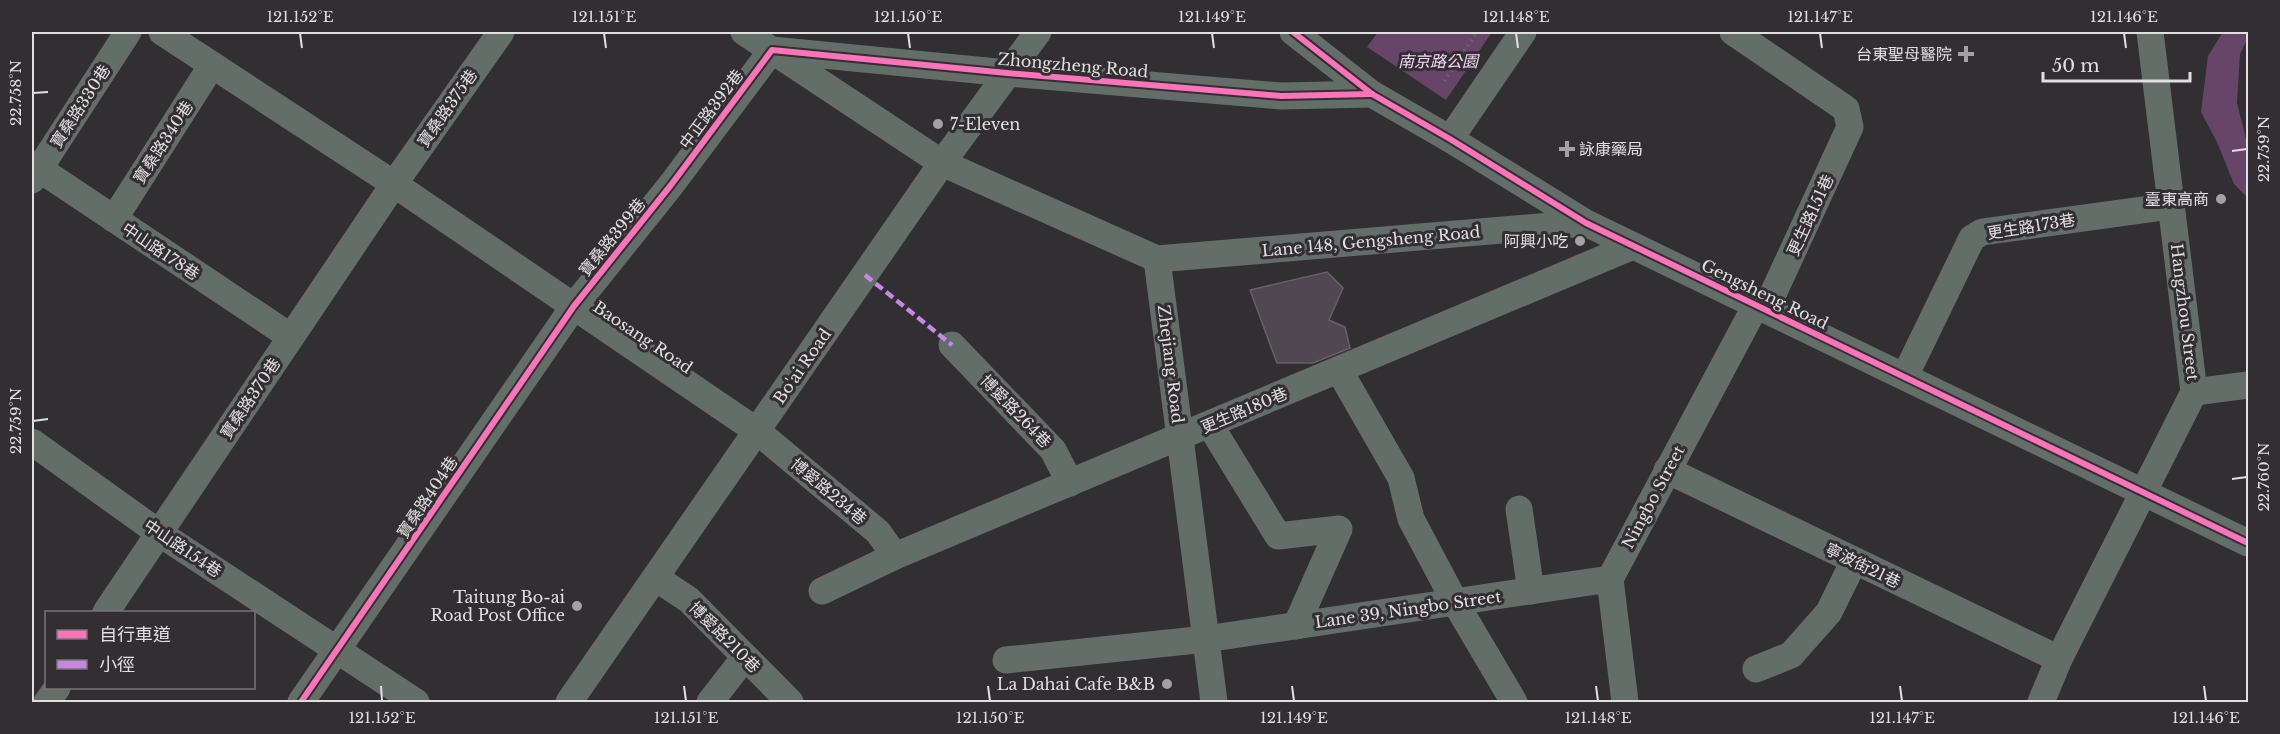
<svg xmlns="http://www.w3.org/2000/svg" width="2280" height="734" font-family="'Libre Baskerville','Noto Sans TC',serif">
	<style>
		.green { fill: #674569 }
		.building { fill: #514753; stroke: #646264; stroke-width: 1.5 }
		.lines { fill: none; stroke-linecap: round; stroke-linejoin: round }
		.path { stroke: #636967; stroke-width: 4; stroke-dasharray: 1.5 4.5; stroke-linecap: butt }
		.minor { stroke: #636e69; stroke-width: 27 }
		.quiet { stroke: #c787e3; stroke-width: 4.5; stroke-dasharray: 9 4.5; stroke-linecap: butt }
		.cycleway-casing { stroke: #322e32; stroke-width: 10 }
		.cycleway { stroke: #fb73b8; stroke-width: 6 }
		.ticks { fill: none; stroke: #e1dfe2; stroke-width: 2 }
		.poi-dot { fill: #a3a1a4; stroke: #322e32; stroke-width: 2 }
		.labels { text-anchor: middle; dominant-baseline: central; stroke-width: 6; stroke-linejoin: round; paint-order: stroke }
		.poi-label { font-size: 16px; fill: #e1dfe2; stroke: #322e32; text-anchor: end }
		.park-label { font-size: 16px; font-style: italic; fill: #f7d8f8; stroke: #322e32 }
		.street-label { font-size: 16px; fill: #e1dfe2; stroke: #322e32 }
		.neatline { fill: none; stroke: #e1dfe2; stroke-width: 2 }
		.ticks-label { font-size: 15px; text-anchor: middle; fill: #e1dfe2 }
	</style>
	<rect width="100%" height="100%" fill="#312f31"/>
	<g class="green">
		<polygon points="1378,32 1492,32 1446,100 1367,47"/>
		<polygon points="2223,32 2248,32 2248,38 2240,54 2237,103 2248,147 2248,198 2234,184 2217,142 2201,112 2208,56"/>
	</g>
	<polygon class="building" points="1327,272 1343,288 1329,320 1345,327 1350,348 1313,363 1277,363 1250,290"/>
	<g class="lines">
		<polyline class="path" points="1444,81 1477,32"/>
		<g class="minor">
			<polyline points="162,32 394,184 757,431 878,532 895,556"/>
			<polyline points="744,32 942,163 1157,259 1586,223"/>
			<polyline points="1293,32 1372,94 1450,139 1586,223 2248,543"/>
			<polyline points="1733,32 1846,109 1850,127 1766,309"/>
			<polyline points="1450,139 1523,32"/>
			<polyline points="32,164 291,337"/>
			<polyline points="32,180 128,32"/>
			<polyline points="114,219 212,65"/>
			<polyline points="1157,259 1214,702"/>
			<polyline points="952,345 1053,450 1070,483"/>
			<polyline points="1339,370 1401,478 1411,519 1455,602 1514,702"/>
			<polyline points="1905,376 1972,238 1982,232 2171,206"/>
			<polyline points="2194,392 2248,385"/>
			<polyline points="1210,425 1278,536 1339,529 1296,626"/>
			<polyline points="32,442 159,533 416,702"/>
			<polyline points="1667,470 2059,659"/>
			<polyline points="1519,509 1531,591"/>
			<polyline points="656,578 689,600 790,702"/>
			<polyline points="822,591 895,556 1633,246"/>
			<polyline points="106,612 394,184 501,32"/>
			<polyline points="1006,660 1206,639 1610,579"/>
			<polyline points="1756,669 1791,655 1829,612 1854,561"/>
			<polyline points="47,702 57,688"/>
			<polyline points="301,702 574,306 671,185 772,50 1007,73 1281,96 1372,94"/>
			<polyline points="569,702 942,163 1038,32"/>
			<polyline points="710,702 745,657"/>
			<polyline points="1625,702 1610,579 1756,305"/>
			<polyline points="2041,702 2059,659 2194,392 2150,32"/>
		</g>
		<polyline class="quiet" points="865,275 952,345"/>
		<g class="cycleway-casing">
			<g id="cycleway">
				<polyline points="1293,32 1372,94 1450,139 1586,223 2248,543"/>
				<polyline points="301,702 574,306 671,185 772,50 1007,73 1281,96 1372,94"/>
			</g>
		</g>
		<use href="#cycleway" class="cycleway"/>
	</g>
	<path class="ticks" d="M300,33L302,48M604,33L606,48M908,33L910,48M1212,33L1214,48M1516,33L1518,48M1820,33L1822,48M2124,33L2126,48M33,93L48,92M2232,151L2247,149M33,421L48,419M2232,479L2247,477M381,686L382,701M684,686L686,701M988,686L990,701M1292,686L1294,701M1596,686L1598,701M1900,686L1902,701M2204,686L2206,701"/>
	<g class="poi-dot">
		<path d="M1963 45h6v6h6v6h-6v6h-6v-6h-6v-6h6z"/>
		<circle cx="938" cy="124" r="6"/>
		<path d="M1564 140h6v6h6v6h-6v6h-6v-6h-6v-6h6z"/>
		<circle cx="2221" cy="199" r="6"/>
		<circle cx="1580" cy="241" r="6"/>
		<circle cx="577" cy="606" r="6"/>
		<circle cx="1167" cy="684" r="6"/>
	</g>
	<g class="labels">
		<g class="poi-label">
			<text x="1952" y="54">台東聖母醫院</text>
			<text x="950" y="124" text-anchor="start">7-Eleven</text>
			<text x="1579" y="149" text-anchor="start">詠康藥局</text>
			<text x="2209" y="199">臺東高商</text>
			<text x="1568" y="241">阿興小吃</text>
			<text x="565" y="597">Taitung Bo-ai<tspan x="565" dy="18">Road Post Office</tspan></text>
			<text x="1155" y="684">La Dahai Cafe B&amp;B</text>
		</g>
		<g class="park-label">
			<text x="1438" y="61">南京路公園</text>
		</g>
		<g class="street-label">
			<text transform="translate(1073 65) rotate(5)">Zhongzheng Road</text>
			<text transform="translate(80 106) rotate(-57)">寶桑路330巷</text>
			<text transform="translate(447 108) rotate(-55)">寶桑路375巷</text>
			<text transform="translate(711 109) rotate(-53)">中正路392巷</text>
			<text transform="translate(163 142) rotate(-57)">寶桑路340巷</text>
			<text transform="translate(1810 215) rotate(-65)">更生路151巷</text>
			<text transform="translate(2031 226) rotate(-9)">更生路173巷</text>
			<text transform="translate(612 237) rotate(-51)">寶桑路399巷</text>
			<text transform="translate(1371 241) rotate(-5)">Lane 148, Gengsheng Road</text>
			<text transform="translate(161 251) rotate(34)">中山路178巷</text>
			<text transform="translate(1765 294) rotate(26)">Gengsheng Road</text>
			<text transform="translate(2185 312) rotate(83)">Hangzhou Street</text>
			<text transform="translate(643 337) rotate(34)">Baosang Road</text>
			<text transform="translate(1171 364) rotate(83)">Zhejiang Road</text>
			<text transform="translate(802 366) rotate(-55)">Bo'ai Road</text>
			<text transform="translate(250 398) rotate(-56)">寶桑路370巷</text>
			<text transform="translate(1244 410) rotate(-23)">更生路180巷</text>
			<text transform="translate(1016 411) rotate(46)">博愛路264巷</text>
			<text transform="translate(829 491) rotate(40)">博愛路234巷</text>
			<text transform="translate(427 497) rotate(-56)">寶桑路404巷</text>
			<text transform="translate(1653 497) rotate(-62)">Ningbo Street</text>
			<text transform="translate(183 548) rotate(34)">中山路154巷</text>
			<text transform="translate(1863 565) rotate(26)">寧波街21巷</text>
			<text transform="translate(1408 609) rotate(-8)">Lane 39, Ningbo Street</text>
			<text transform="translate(725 637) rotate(45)">博愛路210巷</text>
		</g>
	</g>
	<rect width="2280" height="734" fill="none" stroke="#322e32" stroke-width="66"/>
	<rect x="45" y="611" width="210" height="78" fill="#322e32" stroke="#787578" stroke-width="1.5"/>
	<rect x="57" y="630" width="30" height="9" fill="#fb73b8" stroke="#787578" stroke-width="1.5"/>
	<text x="99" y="641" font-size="18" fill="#e1dfe2">自行車道</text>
	<rect x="57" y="660" width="30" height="9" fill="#c787e3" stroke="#787578" stroke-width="1.5"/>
	<text x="99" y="671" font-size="18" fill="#e1dfe2">小徑</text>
	<path d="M2043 72v9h147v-9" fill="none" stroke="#e1dfe2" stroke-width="3"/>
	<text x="2052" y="72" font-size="18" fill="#e1dfe2" stroke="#322e32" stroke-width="4.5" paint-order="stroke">50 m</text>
	<rect x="33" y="33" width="2214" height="668" class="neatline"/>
	<g class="ticks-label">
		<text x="300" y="22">121.152°E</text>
		<text x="604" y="22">121.151°E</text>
		<text x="908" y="22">121.150°E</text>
		<text x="1212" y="22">121.149°E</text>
		<text x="1516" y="22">121.148°E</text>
		<text x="1820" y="22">121.147°E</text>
		<text x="2124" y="22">121.146°E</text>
		<text transform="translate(16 93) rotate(-90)" y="5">22.758°N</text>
		<text transform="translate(2264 149) rotate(-90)" y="5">22.759°N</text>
		<text transform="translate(16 421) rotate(-90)" y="5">22.759°N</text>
		<text transform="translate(2264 477) rotate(-90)" y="5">22.760°N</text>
		<text x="382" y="723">121.152°E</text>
		<text x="686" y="723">121.151°E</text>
		<text x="990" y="723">121.150°E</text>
		<text x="1294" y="723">121.149°E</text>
		<text x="1598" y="723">121.148°E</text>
		<text x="1902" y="723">121.147°E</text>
		<text x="2206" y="723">121.146°E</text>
	</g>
</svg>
